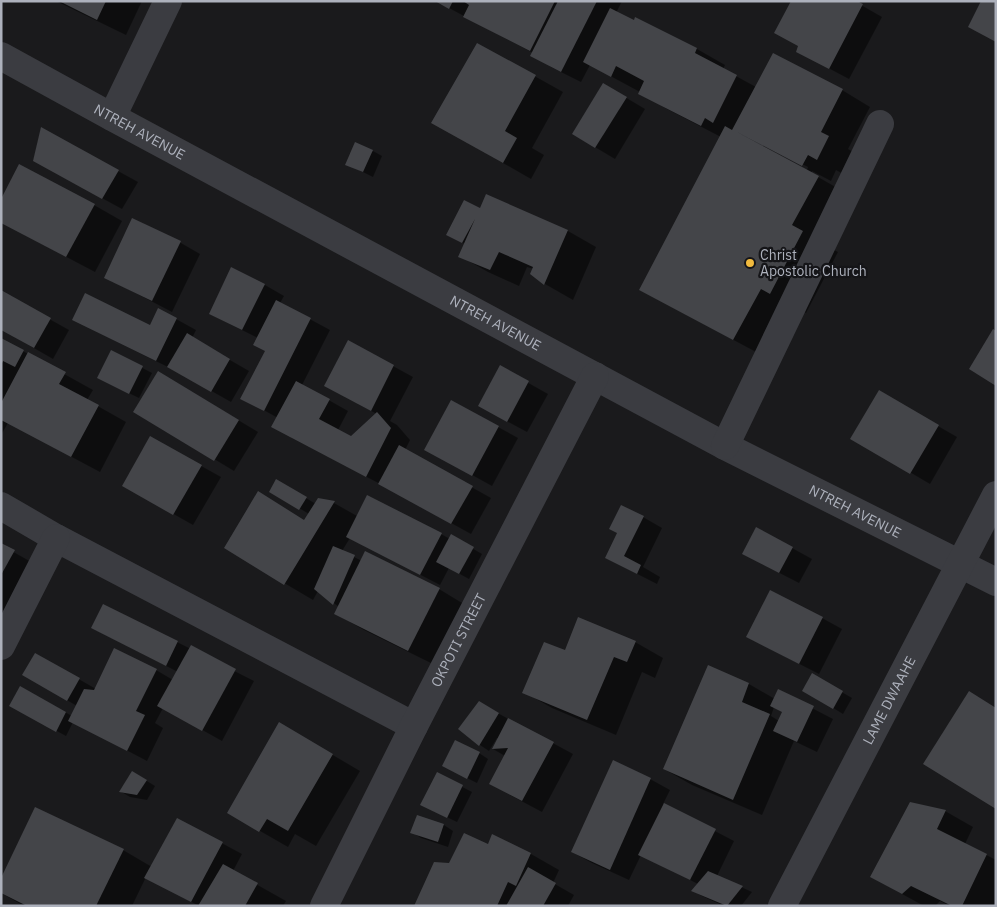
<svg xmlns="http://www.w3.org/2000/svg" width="997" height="907" font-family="'IBM Plex Sans',sans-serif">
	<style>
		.shadow { fill: #0007; fill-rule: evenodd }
		.building { fill: #444549 }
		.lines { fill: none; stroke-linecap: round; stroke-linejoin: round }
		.minor { stroke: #3b3c41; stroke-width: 28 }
		.poi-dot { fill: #f1ba3e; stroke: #151518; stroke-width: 2 }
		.labels { text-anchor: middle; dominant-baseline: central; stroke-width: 4.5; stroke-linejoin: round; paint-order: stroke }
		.street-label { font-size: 14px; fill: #adb1bc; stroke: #151518 }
		.poi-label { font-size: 14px; fill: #adb1bc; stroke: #151518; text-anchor: start }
	</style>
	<rect width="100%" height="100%" fill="#1a1a1c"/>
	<g class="shadow">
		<polygon points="56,1 142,1 126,35"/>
		<path d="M436,1H622L616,13L634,22L636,19L697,49L725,65L723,69L756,87L842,90L870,107L848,149L857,154L845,175L836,170L831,181L812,171L811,173L853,197L827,246L838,252L806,313L797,308L769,359L640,290L721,137L667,109L640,92L590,65L581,82L551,67L533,53ZM744,134L755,141L753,143L742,137ZM761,143L808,167L807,170L761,146Z"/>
		<polygon points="854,1 882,17 849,79 817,62 800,46"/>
		<polygon points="477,44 563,92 532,148 544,155 531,179 461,139"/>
		<polygon points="603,84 645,109 615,159 573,134"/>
		<polygon points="373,151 382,156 373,177 347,164"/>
		<polygon points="118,171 138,182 122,209 54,172"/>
		<polygon points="487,196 568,231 596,247 573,300 545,284 532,274 534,269 527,267 519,286 488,272 460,256 465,244 458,240 480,210"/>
		<polygon points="94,205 122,221 95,272 21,233"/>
		<polygon points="133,220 181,243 200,254 172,312 105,277"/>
		<polygon points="265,285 284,296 280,303 330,330 302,385 348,411 338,430 351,437 377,414 345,397 349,342 413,377 390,421 397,425 410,440 405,450 491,498 471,534 386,487 292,438 278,418 242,398 266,351 258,338 210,314"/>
		<polygon points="1,292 69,330 53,359 1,329"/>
		<polygon points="176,319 196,330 192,338 249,371 231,402 176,371 93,330 150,327"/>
		<polygon points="1,339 93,390 87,400 126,422 100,472 8,423 1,435"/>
		<polygon points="112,352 152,373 139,398 108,383"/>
		<polygon points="500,367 548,394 527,432 499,417"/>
		<polygon points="178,384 258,432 234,471 135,411"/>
		<polygon points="879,392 957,437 930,484 852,438"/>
		<polygon points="498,427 518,438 492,486 445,460"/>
		<polygon points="151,438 221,477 193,525 124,486"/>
		<polygon points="277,481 316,504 318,500 334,503 357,516 441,534 450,539 451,536 482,554 469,579 449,568 440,585 350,538 342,551 362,561 439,589 467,606 437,666 364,630 336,614 339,607 318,591 313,600 225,548 305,521 309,514 271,491"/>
		<polygon points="643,517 662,528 643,567 660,577 657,584 606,558"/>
		<polygon points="1,545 49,572 1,662"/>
		<polygon points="792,548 812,559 799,583 762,564"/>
		<polygon points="822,618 842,629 819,674 747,637"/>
		<polygon points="92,628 177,642 254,681 222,741 163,708 155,723 163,728 147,761 73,722 66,736 11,706 21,688 72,716 77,706 24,675 35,654 96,689 156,670 173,680 178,672"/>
		<polygon points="635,642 663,658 655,678 642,672 616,735 552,708 524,692 565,652"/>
		<path d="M708,667L749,684L775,699L779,691L833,719L817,752L794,741L762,815L692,785L664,769ZM774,707L783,712L779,721L771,716Z"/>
		<polygon points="812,675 852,698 843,714 804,690"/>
		<polygon points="479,703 573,754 542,812 510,795 505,756 493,749 499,739 497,738 489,751 480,745 459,728"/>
		<polygon points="280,724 360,771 316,846 295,834 288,847 229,813"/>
		<polygon points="479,753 488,759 477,783 453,771"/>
		<polygon points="437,774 472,792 457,822 432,810"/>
		<polygon points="142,778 155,786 147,800 130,797 120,791"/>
		<polygon points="650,779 670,790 663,804 734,841 717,876 752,892 741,906 724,906 702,896 693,891 698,884 641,855 629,880 592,863 572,852"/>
		<polygon points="945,811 973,827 965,844 996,860 996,906 950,906 940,901 935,906 924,906 871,877"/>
		<polygon points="417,816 444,825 453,831 448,847 421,838 412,832"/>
		<polygon points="177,819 242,854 233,871 286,901 283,906 199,906 146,877 132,906 24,906 1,893 123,850 152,867"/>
		<polygon points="492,836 531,854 559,870 553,883 574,895 568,906 415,906 450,864 488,845"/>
	</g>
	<g class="building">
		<polygon points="59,1 106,1 97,20"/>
		<polygon points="435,1 453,1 449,9"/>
		<polygon points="463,1 555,1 530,51 463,17 469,5"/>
		<polygon points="558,1 597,1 561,72 530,56"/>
		<polygon points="791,1 857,1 863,4 829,69 796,52 798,46 774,33"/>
		<polygon points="981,1 996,1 996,42 968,27"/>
		<polygon points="610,8 634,20 635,17 697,48 695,53 737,75 713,123 705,118 701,126 638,94 644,81 616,66 611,77 583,62"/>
		<polygon points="477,43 536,75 505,131 517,138 503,163 431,123"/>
		<polygon points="773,53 843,89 821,132 829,136 817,160 808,155 802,166 735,131 819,176 792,225 803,231 770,294 761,289 733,340 639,290 725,126 732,130"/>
		<polygon points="603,83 627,97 595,148 572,134"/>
		<polygon points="41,127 119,170 102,199 33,161"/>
		<polygon points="355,142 373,150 363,172 345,165"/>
		<polygon points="19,164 95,204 66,257 1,223 1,199"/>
		<polygon points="486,194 568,230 544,285 530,274 533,267 499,252 490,270 458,257 475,219 462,243 446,235 464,200 480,208"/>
		<polygon points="132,218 181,241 152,301 104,278"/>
		<polygon points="231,267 265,284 242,330 209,314"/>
		<polygon points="1,290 51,318 34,348 1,330"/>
		<polygon points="85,293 150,325 158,308 177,318 156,361 72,320"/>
		<polygon points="276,300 311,318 264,411 240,399 265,351 253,345"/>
		<polygon points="993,329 996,331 996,386 969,369"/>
		<polygon points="187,333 230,359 211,392 167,367"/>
		<polygon points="1,338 24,350 15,367 3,361 1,365"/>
		<polygon points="348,340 394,365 371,411 324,386"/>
		<polygon points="111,350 143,366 129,394 97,378"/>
		<polygon points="28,352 66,372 59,384 99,405 71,457 1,420 1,403"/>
		<polygon points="500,365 529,381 507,422 478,406"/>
		<polygon points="158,371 239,420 214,461 133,412"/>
		<polygon points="296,381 330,399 319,419 351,436 377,412 391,428 366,477 271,427"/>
		<polygon points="879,390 939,425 910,474 850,439"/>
		<polygon points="451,400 499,426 472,476 424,450"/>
		<polygon points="150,436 202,465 173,515 122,486"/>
		<polygon points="399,445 473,486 451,524 378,484"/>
		<polygon points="276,479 307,497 299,510 269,492"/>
		<polygon points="258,491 304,520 318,498 335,501 284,585 224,548"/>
		<polygon points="367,495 442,533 420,575 346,537"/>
		<polygon points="621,505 644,516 624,556 641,565 637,574 605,558 617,533 609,529"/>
		<polygon points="756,527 793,547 779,573 742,554"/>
		<polygon points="451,534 474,547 459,574 436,562"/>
		<polygon points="1,543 15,550 1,575"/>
		<polygon points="333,546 355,555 333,605 314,589"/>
		<polygon points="365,551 440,588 408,651 334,614"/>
		<polygon points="770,590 823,617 799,664 746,637"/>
		<polygon points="103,604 178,641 166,666 91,628"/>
		<polygon points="578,617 636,641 627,662 614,657 587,720 522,693 544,642 565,650"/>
		<polygon points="191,645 236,669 202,731 157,706"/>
		<polygon points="114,648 157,669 136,711 145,715 127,751 68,721 84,689 94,690"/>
		<polygon points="35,653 80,678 67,701 22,675"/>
		<polygon points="708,665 749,683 742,702 770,714 733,800 663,769"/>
		<polygon points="812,673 843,691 833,709 802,691"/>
		<polygon points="20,686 66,712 56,732 9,706"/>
		<polygon points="778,689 814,706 797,742 773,731 782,712 770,706"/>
		<polygon points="969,691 996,708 996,809 923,764"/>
		<polygon points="479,701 499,713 479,746 458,729"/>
		<polygon points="508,718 554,742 522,801 489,784 508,748 492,749"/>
		<polygon points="279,722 333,754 288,831 267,819 259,832 227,813"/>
		<polygon points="455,740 480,752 467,779 442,766"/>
		<polygon points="613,760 651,778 610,870 571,852"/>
		<polygon points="132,771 147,780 137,795 119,792"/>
		<polygon points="437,772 463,785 447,818 420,805"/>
		<polygon points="910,802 946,810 937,829 987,854 962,906 952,906 911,886 902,894 870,877"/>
		<polygon points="664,803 716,829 690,880 638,855"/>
		<polygon points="35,807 124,849 96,906 27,906 1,893 1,878"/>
		<polygon points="417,815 444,824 438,842 410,833"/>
		<polygon points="177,818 223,842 191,902 144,878"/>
		<polygon points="464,833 488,844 492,834 531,853 516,886 508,882 497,906 414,906 434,862 449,863"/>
		<polygon points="223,864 258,883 245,906 198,906"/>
		<polygon points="528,867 556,883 543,906 506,906"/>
		<polygon points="708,871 743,886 727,906 691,891"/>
	</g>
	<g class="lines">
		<g class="minor">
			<path id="s1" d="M1,56L112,117L725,446L996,582"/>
			<polyline points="112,117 168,1"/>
			<polyline points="725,446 880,124"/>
			<polyline points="1,506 56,538 414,726"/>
			<polyline points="1,646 56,538"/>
			<path id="s2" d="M324,906L414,726L595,376"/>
			<path id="s3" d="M782,906L996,495"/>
		</g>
	</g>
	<circle class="poi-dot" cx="750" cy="263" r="5"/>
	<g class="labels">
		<g class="street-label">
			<text stroke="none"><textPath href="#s1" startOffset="158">NTREH AVENUE</textPath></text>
			<text stroke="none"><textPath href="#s1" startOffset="562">NTREH AVENUE</textPath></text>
			<text stroke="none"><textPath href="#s1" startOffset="968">NTREH AVENUE</textPath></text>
			<text stroke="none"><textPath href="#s2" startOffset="298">OKPOTI STREET</textPath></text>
			<text stroke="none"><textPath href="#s3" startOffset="232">LAME DWAAHE</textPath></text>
		</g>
		<g class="poi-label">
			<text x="760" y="255">Christ<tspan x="760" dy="16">Apostolic Church</tspan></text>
		</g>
	</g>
	<rect width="997" height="907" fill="none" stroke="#adb1bc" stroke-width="5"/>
</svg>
